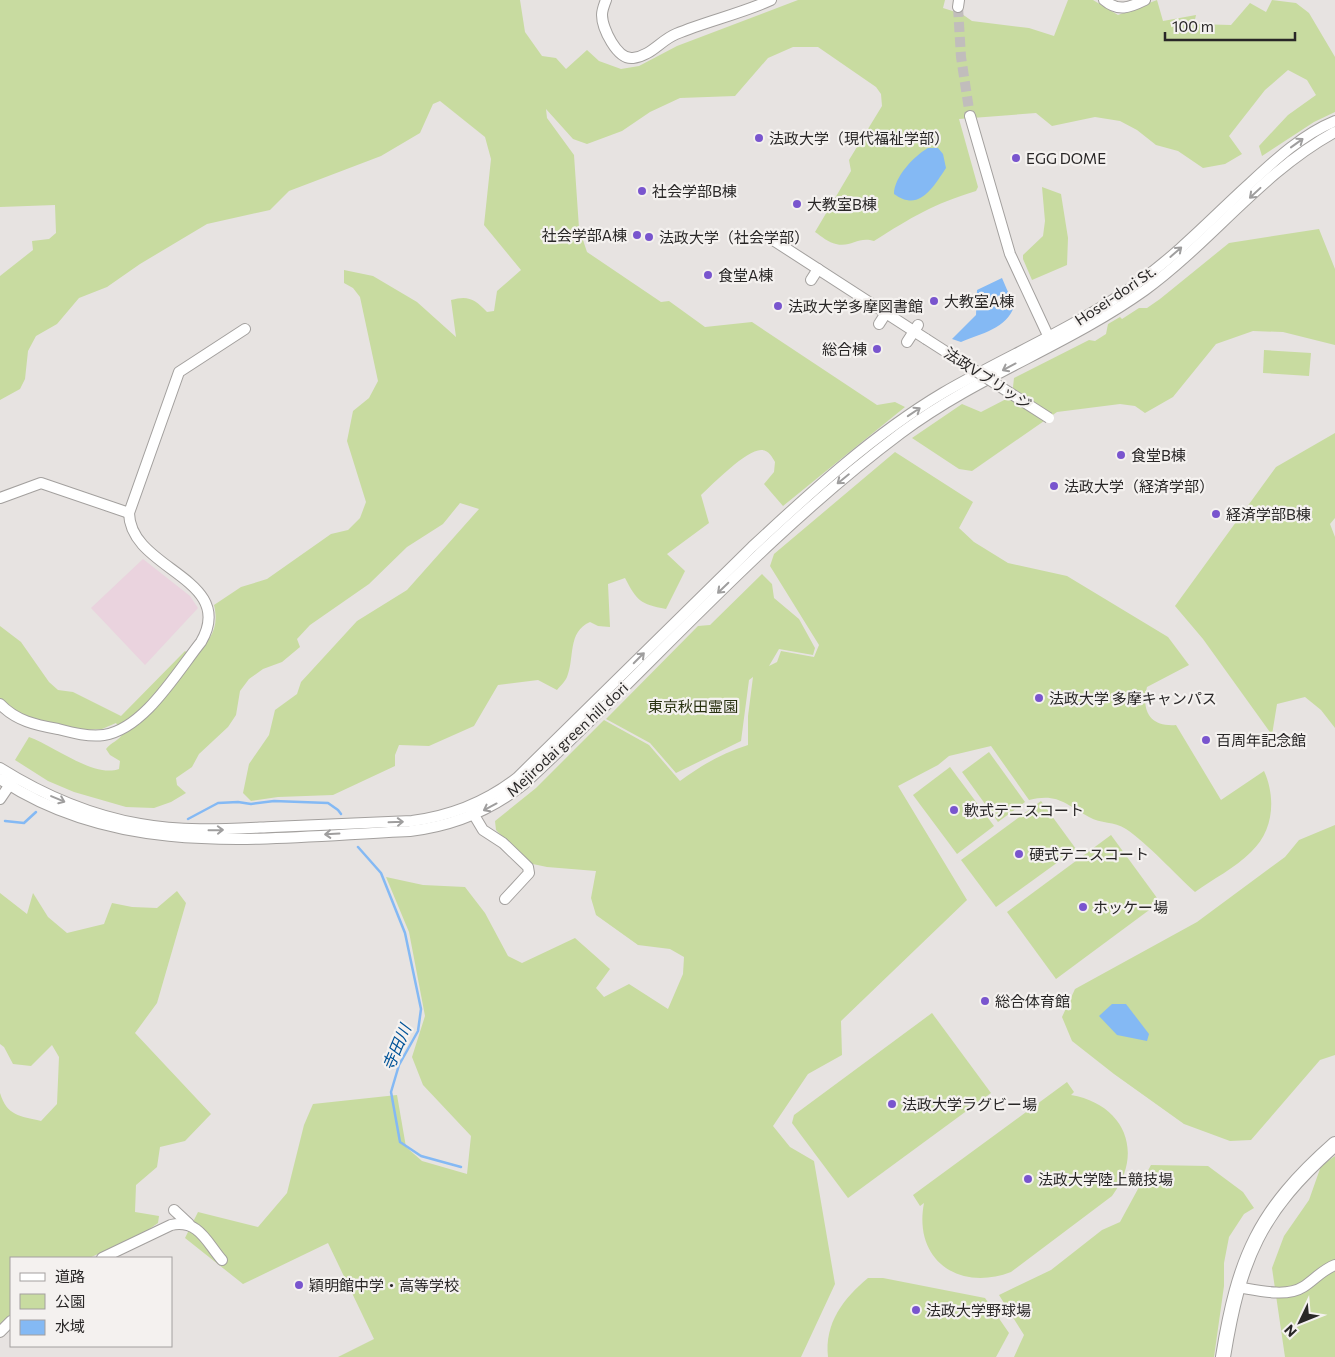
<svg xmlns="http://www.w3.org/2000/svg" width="1335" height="1357" font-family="Commissioner,'Noto Sans JP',sans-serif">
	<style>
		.industrial { fill: #ead3de }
		.green { fill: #c8dba0 }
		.water { fill: #84b9f4 }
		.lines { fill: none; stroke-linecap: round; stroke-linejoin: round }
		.stream { stroke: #84b9f4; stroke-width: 2.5 }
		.minor-tunnel { stroke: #c1bdbc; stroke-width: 10; stroke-dasharray: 10 5; stroke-linecap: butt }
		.minor-casing { stroke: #a3a09e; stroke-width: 12 }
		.major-casing { stroke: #a3a09e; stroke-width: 16 }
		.minor { stroke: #fff; stroke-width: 10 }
		.major { stroke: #fff; stroke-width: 14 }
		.minor-bridge-casing { stroke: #a3a09e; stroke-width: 12; stroke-linecap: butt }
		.minor-bridge { stroke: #fff; stroke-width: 10 }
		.oneway { stroke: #9f9e9e }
		.poi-dot { fill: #7955ce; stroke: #f4f1ef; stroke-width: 2 }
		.labels { text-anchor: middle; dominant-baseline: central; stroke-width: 4.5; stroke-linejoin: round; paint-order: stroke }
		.poi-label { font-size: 15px; fill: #292727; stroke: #f4f1ef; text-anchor: start }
		.street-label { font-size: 15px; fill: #292727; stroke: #f4f1ef }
		.park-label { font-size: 15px; fill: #283110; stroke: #f4f1ef }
		.water-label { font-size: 16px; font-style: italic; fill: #005398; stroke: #f4f1ef }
	</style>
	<rect width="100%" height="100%" fill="#e7e3e1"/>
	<polygon class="industrial" points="143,559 190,596 198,608 145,665 91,608"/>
	<g class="green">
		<path d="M0,0H520L525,32L542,56L556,58L566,69L587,50L599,61L621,69L639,66L677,46L798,0H945L943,8L962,14L972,21L1029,28L1054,36L1068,0H1093L1118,15L1157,0L1163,21L1196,15L1194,24L1231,25L1250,3L1266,12L1272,0L1296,3L1309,13L1335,57V112L1314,122L1262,156L1259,146L1288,115L1316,95L1307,80L1288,70L1265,90L1229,136L1242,154L1225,164L1203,168L1178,151L1156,145L1137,130L1120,121L1095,117L1052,126L1036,113L959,119L978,187L976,191C933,204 912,217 874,241C858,236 851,248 836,244C829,243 821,236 815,232L851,171L849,160L882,106L881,94L876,87L818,47H793L768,58L735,96L680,98L650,112L622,131L587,144L573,139L546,109L547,118L574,155L579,228L587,252L661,302L669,301L705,327L752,322L877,405L895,402L905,407L783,506L764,484L774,472L775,462C772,457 769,450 761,450C746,450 713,484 701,495L709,523L667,554L685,571L666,609C640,604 637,601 625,578L608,584L610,627L598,626L590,622C567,632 575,658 567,677C565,682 560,686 557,690L538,680L498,685L474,726L429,746L399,745L395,755V766L333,795L278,797L251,801L243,793L249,764L269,735L275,710L297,694L301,682L357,621L407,590L479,509L460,503L443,524L407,547L369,584L310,625L297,639L300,647L282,662L263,669L249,679L240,691L236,715L228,727L199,754L192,767L176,778L177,785L186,793L171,802L154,808L126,807L74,792L48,781L15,760L29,737C54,746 94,778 119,769L120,761L110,755L106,749C111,742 119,741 123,733L116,723L102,729L85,730L48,723L25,718L11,711L0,698V626L21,642L49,682L58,690L73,692L121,716L185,651L194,658C209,640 220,630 214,605L241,587L267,579L331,534L348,530L360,518L366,502L347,441L353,411L369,398L378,381L360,297L353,288L344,283V270L373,276L417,302L456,337L451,300C468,295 475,299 487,312L494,311L497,291L521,270L484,225L491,159L485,137L440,101L433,104L420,133L381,156L289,191L270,210L207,224L140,264L107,287L79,298L57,324L36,336L28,351L25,379L20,389L0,400V276L33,250L32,241L49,239L56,233L55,205L0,207Z"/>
		<polygon points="1042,187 1061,194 1068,238 1067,265 1032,280 1023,259 1023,255 1043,236 1045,221"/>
		<polygon points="1319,229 1335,269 1335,345 1283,332 1253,331 1216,344 1173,397 1145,413 1135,406 1120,404 1057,412 972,471 959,469 912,438 962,404 981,412 1012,396 1014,378 1089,340 1095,341 1106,334 1108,324 1120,317 1122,319 1139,308 1147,308 1160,299 1229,243"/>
		<polygon points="1264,350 1311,353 1309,376 1263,373"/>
		<polygon points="1335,433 1335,518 1330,524 1335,537 1335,728 1321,710 1305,697 1277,704 1272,735 1203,639 1175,606 1276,467"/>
		<path d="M895,452L973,502L959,528L974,542L1008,563L1067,576L1168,637L1189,665L1147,687C1141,711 1150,727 1176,725L1221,800L1264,771C1276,797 1274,831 1251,852C1235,868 1213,879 1195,892C1175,874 1147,843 1126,829C1114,821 1101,824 1089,817C1065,804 1058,793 1029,800L991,746L949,756L938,765L898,786L967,900L841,1021L842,1055L808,1074L773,1126L790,1147L814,1161L835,1284L801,1357H338L374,1339L328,1243L243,1284L185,1238L198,1212L258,1227L287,1193L304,1125L313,1104L397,1095L406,1147L422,1161L467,1174L471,1136L423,1085L412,1057L425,1016L409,932L386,877L423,885L465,887L485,913L508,956L522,963L575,938L610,969L596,988L604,997L629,984L668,1009L683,974L684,957L670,949L638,945L596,915L591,898L596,871L547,867L528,863L496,830L495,821L536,788L604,720L649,745L680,781C702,765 722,753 748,745V716L753,677L749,680L741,741L676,773L650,743L606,719L698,626L710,625L762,574L772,584L774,598L799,619L815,648L813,655L779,649L769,666L777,662L781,651L814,657L819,645L770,566L774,554Z"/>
		<polygon points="989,752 1025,802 998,822 962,772"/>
		<polygon points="950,767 994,826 957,854 913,795"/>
		<polygon points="1041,801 1076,849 996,907 961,860"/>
		<polygon points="1335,825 1335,1055 1320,1060 1251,1140 1230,1141 1184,1124 1114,1074 1072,1041 1062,1017 1075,989 1197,922 1285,857 1299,840"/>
		<polygon points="1111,835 1160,902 1056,979 1007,912"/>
		<path d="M177,891L186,903L157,1003L135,1033L211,1114L185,1141L160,1147L157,1167L136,1185L135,1212L159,1216L158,1223L139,1236L89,1258H11V1314L0,1324V1093C7,1116 20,1116 41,1121L57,1104L59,1057L52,1045L31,1066L13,1064L4,1047L0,1044V893L27,914L33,893L48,917L67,933L104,924L112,903L132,907L157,908Z"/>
		<polygon points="932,1013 991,1093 848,1198 792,1123 794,1115"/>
		<path d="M1067,1082L1074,1092L1071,1095C1124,1104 1145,1152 1112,1196L1011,1272C959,1292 913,1260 924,1203L920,1206L913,1195Z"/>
		<polygon points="1335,1156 1335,1357 1285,1357 1272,1268 1284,1236 1309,1200 1321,1166"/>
		<polygon points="1151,1165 1208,1166 1243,1192 1254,1208 1244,1214 1229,1237 1224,1263 1224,1286 1214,1357 1014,1357 1024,1335 999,1295 1051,1270 1102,1230 1120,1222"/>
		<path d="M868,1278H883L985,1298L1009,1333L996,1357H828C824,1323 844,1298 868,1278Z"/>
	</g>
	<g class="water">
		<path d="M928,148H938L943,154L946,168C932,189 919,212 894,194C894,177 914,156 928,148Z"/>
		<path d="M1002,278L1014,306C1008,328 980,334 961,342L952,339L976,315L977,290Z"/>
		<polygon points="1112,1004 1126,1004 1149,1034 1147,1041 1117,1035 1099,1016"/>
	</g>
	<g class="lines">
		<g class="stream">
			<polyline points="188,819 218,803 238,802 251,804 274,801 328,803 338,810 341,814"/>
			<polyline points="5,821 24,823 36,812"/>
			<polyline points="358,847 381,873 405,933 421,1009 418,1031 399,1065 391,1092 400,1142 421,1156 461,1167"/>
		</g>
		<polyline class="minor-tunnel" points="958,7 961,57 970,116"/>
		<g class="minor-casing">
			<g id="minor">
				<path d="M606,0C604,5 602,10 602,15C602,28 617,60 633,58C651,56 661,40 676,34C707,21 740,14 771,0"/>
				<path d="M1104,0C1118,12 1129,8 1145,0"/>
				<polyline points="958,7 959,0"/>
				<polyline points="970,116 1010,254 1051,342"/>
				<polyline points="773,240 926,339"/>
				<polyline points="811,280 818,269"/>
				<polyline points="879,324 886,313"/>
				<polyline points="907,342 918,325"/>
				<polyline points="0,498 41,483 129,513"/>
				<path d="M0,704C16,721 36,725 58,729C73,733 89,737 104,735C144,729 177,672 201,642C238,578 130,570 129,513L179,372L245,329"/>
				<path d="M0,768C43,795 89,815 140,824C184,832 227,829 272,827C318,825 365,823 412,821C451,816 486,802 517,778L752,547C811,492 874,434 943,393C1008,355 1080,326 1140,281C1179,253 1212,218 1247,186C1274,161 1301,135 1335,121"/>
				<path d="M0,779C123,861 271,837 410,831C453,826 490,811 524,784C650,668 762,537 901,433C977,376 1068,345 1145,290C1212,241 1262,172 1335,132"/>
				<polyline points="0,799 13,780"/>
				<polyline points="471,810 483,830 503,843 528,867 529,873 505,899"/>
				<polyline points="174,1210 189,1224"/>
				<path d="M102,1258L171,1225C199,1219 207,1243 222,1260"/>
				<path d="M1237,1287C1256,1290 1286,1298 1303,1287C1314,1280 1322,1270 1335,1265"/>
				<polyline points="0,1332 11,1321"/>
			</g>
		</g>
		<g class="major-casing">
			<path id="major" d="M1223,1357C1239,1258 1259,1211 1335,1144"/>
		</g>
		<use href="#minor" class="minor"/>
		<use href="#major" class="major"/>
		<g class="minor-bridge-casing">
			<polyline id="minor-bridge" points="926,339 1049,418"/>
		</g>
		<use href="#minor-bridge" class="minor-bridge"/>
	</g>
	<defs><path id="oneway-shaft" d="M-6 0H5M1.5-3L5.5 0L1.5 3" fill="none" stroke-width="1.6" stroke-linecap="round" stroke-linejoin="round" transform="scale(1.25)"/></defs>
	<g class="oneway">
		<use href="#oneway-shaft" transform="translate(1297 143) rotate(-36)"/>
		<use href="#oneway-shaft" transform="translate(1255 193) rotate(137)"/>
		<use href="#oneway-shaft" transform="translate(1176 252) rotate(-41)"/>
		<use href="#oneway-shaft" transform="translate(1009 367) rotate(152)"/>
		<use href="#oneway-shaft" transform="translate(914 412) rotate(-34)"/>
		<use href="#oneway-shaft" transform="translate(843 479) rotate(141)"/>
		<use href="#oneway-shaft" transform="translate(723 588) rotate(136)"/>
		<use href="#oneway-shaft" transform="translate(639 658) rotate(-45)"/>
		<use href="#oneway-shaft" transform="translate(58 799) rotate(23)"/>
		<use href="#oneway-shaft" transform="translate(490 807) rotate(152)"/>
		<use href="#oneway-shaft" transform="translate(396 822) rotate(-2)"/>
		<use href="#oneway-shaft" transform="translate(216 830) rotate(-1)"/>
		<use href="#oneway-shaft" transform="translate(332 834) rotate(177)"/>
	</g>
	<g class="poi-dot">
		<circle cx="759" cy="138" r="5"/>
		<circle cx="1016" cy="158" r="5"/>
		<circle cx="642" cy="191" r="5"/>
		<circle cx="797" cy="204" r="5"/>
		<circle cx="637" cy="235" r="5"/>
		<circle cx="649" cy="237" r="5"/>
		<circle cx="708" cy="275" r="5"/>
		<circle cx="934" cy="301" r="5"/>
		<circle cx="778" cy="306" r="5"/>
		<circle cx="877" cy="349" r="5"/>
		<circle cx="1121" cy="455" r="5"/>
		<circle cx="1054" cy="486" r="5"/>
		<circle cx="1216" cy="514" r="5"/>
		<circle cx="1039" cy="698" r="5"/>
		<circle cx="1206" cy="740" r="5"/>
		<circle cx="954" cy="810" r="5"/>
		<circle cx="1019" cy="854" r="5"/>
		<circle cx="1083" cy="907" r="5"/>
		<circle cx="985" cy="1001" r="5"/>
		<circle cx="892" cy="1104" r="5"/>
		<circle cx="1028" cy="1179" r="5"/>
		<circle cx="299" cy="1285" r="5"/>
		<circle cx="916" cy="1310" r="5"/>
	</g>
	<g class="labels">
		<g class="poi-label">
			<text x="769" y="138">法政大学（現代福祉学部）</text>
			<text x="1026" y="158">EGG DOME</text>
			<text x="652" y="191">社会学部B棟</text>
			<text x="807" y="204">大教室B棟</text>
			<text x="627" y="235" text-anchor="end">社会学部A棟</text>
			<text x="659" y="237">法政大学（社会学部）</text>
			<text x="718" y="275">食堂A棟</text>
			<text x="944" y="301">大教室A棟</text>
			<text x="788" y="306">法政大学多摩図書館</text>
			<text x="867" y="349" text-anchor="end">総合棟</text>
			<text x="1131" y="455">食堂B棟</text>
			<text x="1064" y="486">法政大学（経済学部）</text>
			<text x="1226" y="514">経済学部B棟</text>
			<text x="1049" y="698">法政大学 多摩キャンパス</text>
			<text x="1216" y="740">百周年記念館</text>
			<text x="964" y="810">軟式テニスコート</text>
			<text x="1029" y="854">硬式テニスコート</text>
			<text x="1093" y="907">ホッケー場</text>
			<text x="995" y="1001">総合体育館</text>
			<text x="902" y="1104">法政大学ラグビー場</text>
			<text x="1038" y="1179">法政大学陸上競技場</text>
			<text x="309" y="1285">穎明館中学・高等学校</text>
			<text x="926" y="1310">法政大学野球場</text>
		</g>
		<g class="street-label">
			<text transform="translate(1115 295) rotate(-34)">Hosei-dori St.</text>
			<text transform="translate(988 378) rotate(33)">法政Vブリッジ</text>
			<text transform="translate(567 739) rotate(-43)">Mejirodai green hill dori</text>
		</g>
		<g class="park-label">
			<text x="693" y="706">東京秋田霊園</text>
		</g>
		<g class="water-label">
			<text transform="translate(396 1047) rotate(-67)">寺田川</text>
		</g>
	</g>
	<rect x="10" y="1257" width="162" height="90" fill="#f4f1ef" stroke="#a3a09f"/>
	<rect x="20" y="1273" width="25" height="8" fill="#ffffff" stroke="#a3a09f"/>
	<text x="55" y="1282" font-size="15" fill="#292727">道路</text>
	<rect x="20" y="1294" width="25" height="15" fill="#c8dba0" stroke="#a3a09f"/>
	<text x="55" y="1307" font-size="15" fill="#292727">公園</text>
	<rect x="20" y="1320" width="25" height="15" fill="#84b9f4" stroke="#a3a09f"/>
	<text x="55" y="1332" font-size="15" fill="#292727">水域</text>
	<g transform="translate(1300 1322) rotate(227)" stroke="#f4f1ef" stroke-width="4" paint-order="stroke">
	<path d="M0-4L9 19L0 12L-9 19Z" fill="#292727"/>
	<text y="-8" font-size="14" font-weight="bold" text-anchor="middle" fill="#292727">N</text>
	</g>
	<path d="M1165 32v8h130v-8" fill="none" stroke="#292727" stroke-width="2.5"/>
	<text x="1172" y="32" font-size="15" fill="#292727" stroke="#f4f1ef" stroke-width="4" paint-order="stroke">100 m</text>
</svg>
